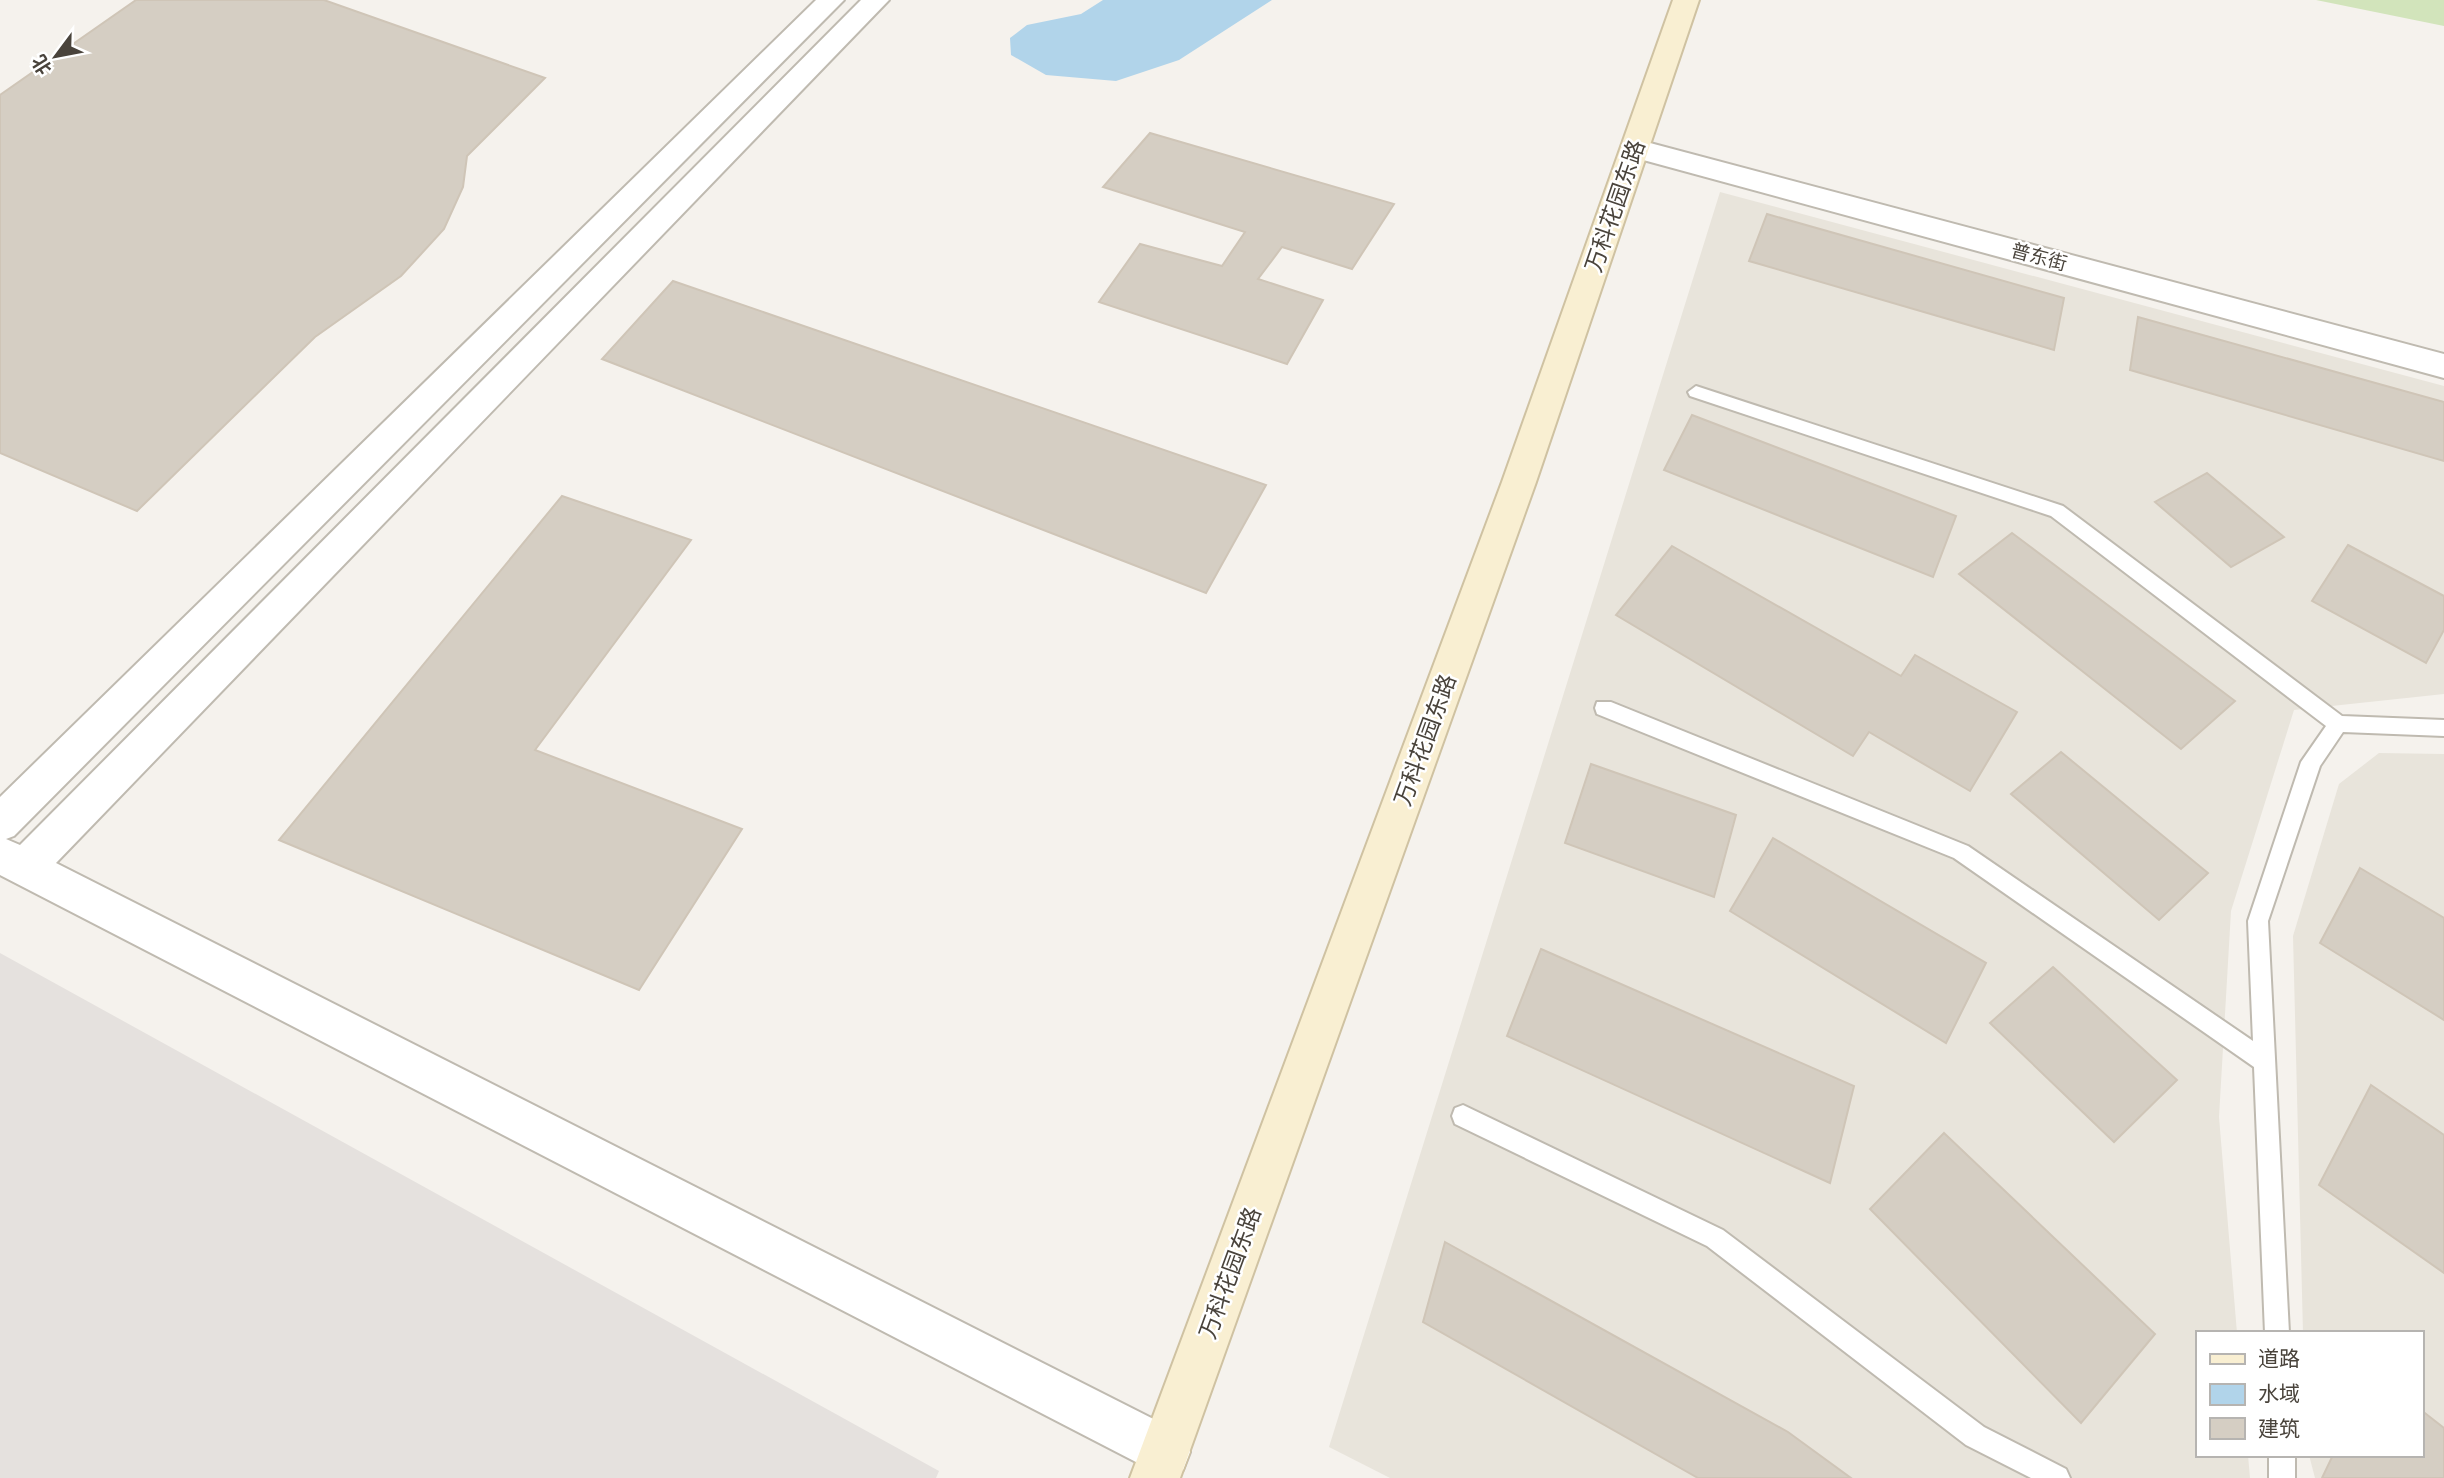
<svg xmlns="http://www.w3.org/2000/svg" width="2444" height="1478" font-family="Cabin,'Noto Sans SC',sans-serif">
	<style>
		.residential { fill: #e8e4db }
		.industrial { fill: #e5e1de }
		.green { fill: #d2e4bb }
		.water { fill: #b1d4ea }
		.building { fill: #d5cec3; stroke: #cfc5b7; stroke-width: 2 }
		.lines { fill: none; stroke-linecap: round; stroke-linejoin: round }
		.lane-casing { stroke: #bfbab0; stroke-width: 4 }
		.street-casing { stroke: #bfbab0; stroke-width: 4 }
		.secondary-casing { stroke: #cfc2a2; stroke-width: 4 }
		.lane { fill: #fff; fill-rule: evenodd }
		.street { fill: #fff; fill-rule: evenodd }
		.secondary { fill: #f9efd2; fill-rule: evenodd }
		.labels { text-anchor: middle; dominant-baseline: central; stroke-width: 5; stroke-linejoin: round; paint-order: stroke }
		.far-street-label { font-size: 19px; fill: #49433b; stroke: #fff }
		.street-label { font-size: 23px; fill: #49433b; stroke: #fff }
	</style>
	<rect width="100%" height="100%" fill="#f5f2ed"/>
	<g class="residential">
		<polygon points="1720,192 2444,386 2444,694 2294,710 2231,911 2219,1117 2237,1333 2197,1333 2197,1455 2248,1455 2250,1478 1390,1478 1329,1447"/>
		<polygon points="2379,753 2444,754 2444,1478 2315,1478 2309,1455 2421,1455 2421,1333 2303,1333 2293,936 2339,784"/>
	</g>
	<polygon class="industrial" points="0,953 939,1471 936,1478 0,1478"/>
	<polygon class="green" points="2316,0 2444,0 2444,26"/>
	<polygon class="water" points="1103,0 1272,0 1179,60 1116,81 1046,75 1011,55 1010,38 1027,25 1081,14"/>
	<g class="building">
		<polygon points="136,0 324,0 545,78 467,156 463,187 444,229 401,276 315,337 137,511 0,453 0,95"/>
		<polygon points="1150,133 1394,204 1352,269 1282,247 1258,279 1323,300 1287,364 1099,302 1140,244 1222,266 1245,232 1103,187"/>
		<polygon points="1767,214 2064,298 2054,350 1749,261"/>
		<polygon points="673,281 1266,485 1206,593 602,359"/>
		<polygon points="2138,317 2444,402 2444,461 2130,370"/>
		<polygon points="1692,415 1956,516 1933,577 1664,470"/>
		<polygon points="2207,473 2284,537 2231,567 2155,502"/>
		<polygon points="562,496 691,540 535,750 742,829 639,990 279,840"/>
		<polygon points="2012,533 2235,701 2181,749 1959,574"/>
		<polygon points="2348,545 2444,596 2444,630 2426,663 2312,601"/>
		<polygon points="1672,546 1901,676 1915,655 2017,712 1970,791 1869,732 1853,756 1616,615"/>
		<polygon points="2061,752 2208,873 2159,920 2011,794"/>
		<polygon points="1591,764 1736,815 1714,897 1565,843"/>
		<polygon points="1773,838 1986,963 1946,1043 1730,911"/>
		<polygon points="2360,868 2444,918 2444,1020 2320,943"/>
		<polygon points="1541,949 1854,1086 1830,1183 1507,1036"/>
		<polygon points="2053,967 2177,1080 2114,1142 1990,1023"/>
		<polygon points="2371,1085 2444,1135 2444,1273 2319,1185"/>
		<polygon points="1944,1133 2155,1334 2081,1423 1870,1209"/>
		<polygon points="1445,1242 1788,1432 1851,1478 1698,1478 1423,1322"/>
		<polygon points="2421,1410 2444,1428 2444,1478 2322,1478 2333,1455 2421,1455"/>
	</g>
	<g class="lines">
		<g class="lane-casing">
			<g id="lane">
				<polygon points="1696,386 2063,506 2342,716 2444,720 2444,736 2343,732 2320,766 2268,921 2289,1333 2265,1333 2254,1067 1954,858 1597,714 1595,708 1597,702 1611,702 1968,846 2253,1041 2248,921 2301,762 2326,726 2051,516 1690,396 1688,392"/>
				<polygon points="1463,1105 1723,1230 1984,1427 2066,1469 2070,1478 2031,1478 1966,1445 1707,1246 1455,1124 1452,1116 1455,1108"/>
				<rect x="2269" y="1455" width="26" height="23"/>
			</g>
		</g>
		<g class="street-casing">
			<g id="street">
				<polygon points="816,0 844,0 14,836 6,839 20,845 861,0 889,0 56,863 1183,1434 1190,1452 1183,1470 1165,1477 0,875 0,797"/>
				<polygon points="1635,139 2444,354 2444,378 1625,155 1621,148 1625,141"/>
			</g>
		</g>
		<g class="secondary-casing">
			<polygon id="secondary" points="1673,0 1699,0 1536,482 1180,1478 1130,1478 1502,482"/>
		</g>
		<use href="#lane" class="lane"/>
		<use href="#street" class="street"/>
		<use href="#secondary" class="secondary"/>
	</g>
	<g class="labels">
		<g class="far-street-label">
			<text transform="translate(2039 257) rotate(15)">普东街</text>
		</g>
		<g class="street-label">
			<text transform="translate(1615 206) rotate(-71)">万科花园东路</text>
			<text transform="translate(1425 740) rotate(-70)">万科花园东路</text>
			<text transform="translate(1230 1273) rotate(-70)">万科花园东路</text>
		</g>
	</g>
	<rect x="2196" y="1331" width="228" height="126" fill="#ffffff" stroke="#b6b4b1" stroke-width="2"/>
	<rect x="2210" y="1354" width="35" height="10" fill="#f9efd2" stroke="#b6b4b1" stroke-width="2"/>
	<text x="2258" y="1366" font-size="21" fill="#49433b">道路</text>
	<rect x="2210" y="1384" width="35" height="21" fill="#b1d4ea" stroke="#b6b4b1" stroke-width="2"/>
	<text x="2258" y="1401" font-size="21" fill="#49433b">水域</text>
	<rect x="2210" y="1418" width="35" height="21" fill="#d5cec3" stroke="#b6b4b1" stroke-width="2"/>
	<text x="2258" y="1436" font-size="21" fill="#49433b">建筑</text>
	<g transform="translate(56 56) rotate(238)" stroke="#ffffff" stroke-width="5" paint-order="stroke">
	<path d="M0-5L12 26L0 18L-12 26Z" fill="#49433b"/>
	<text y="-10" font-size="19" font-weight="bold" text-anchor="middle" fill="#49433b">北</text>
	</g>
</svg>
